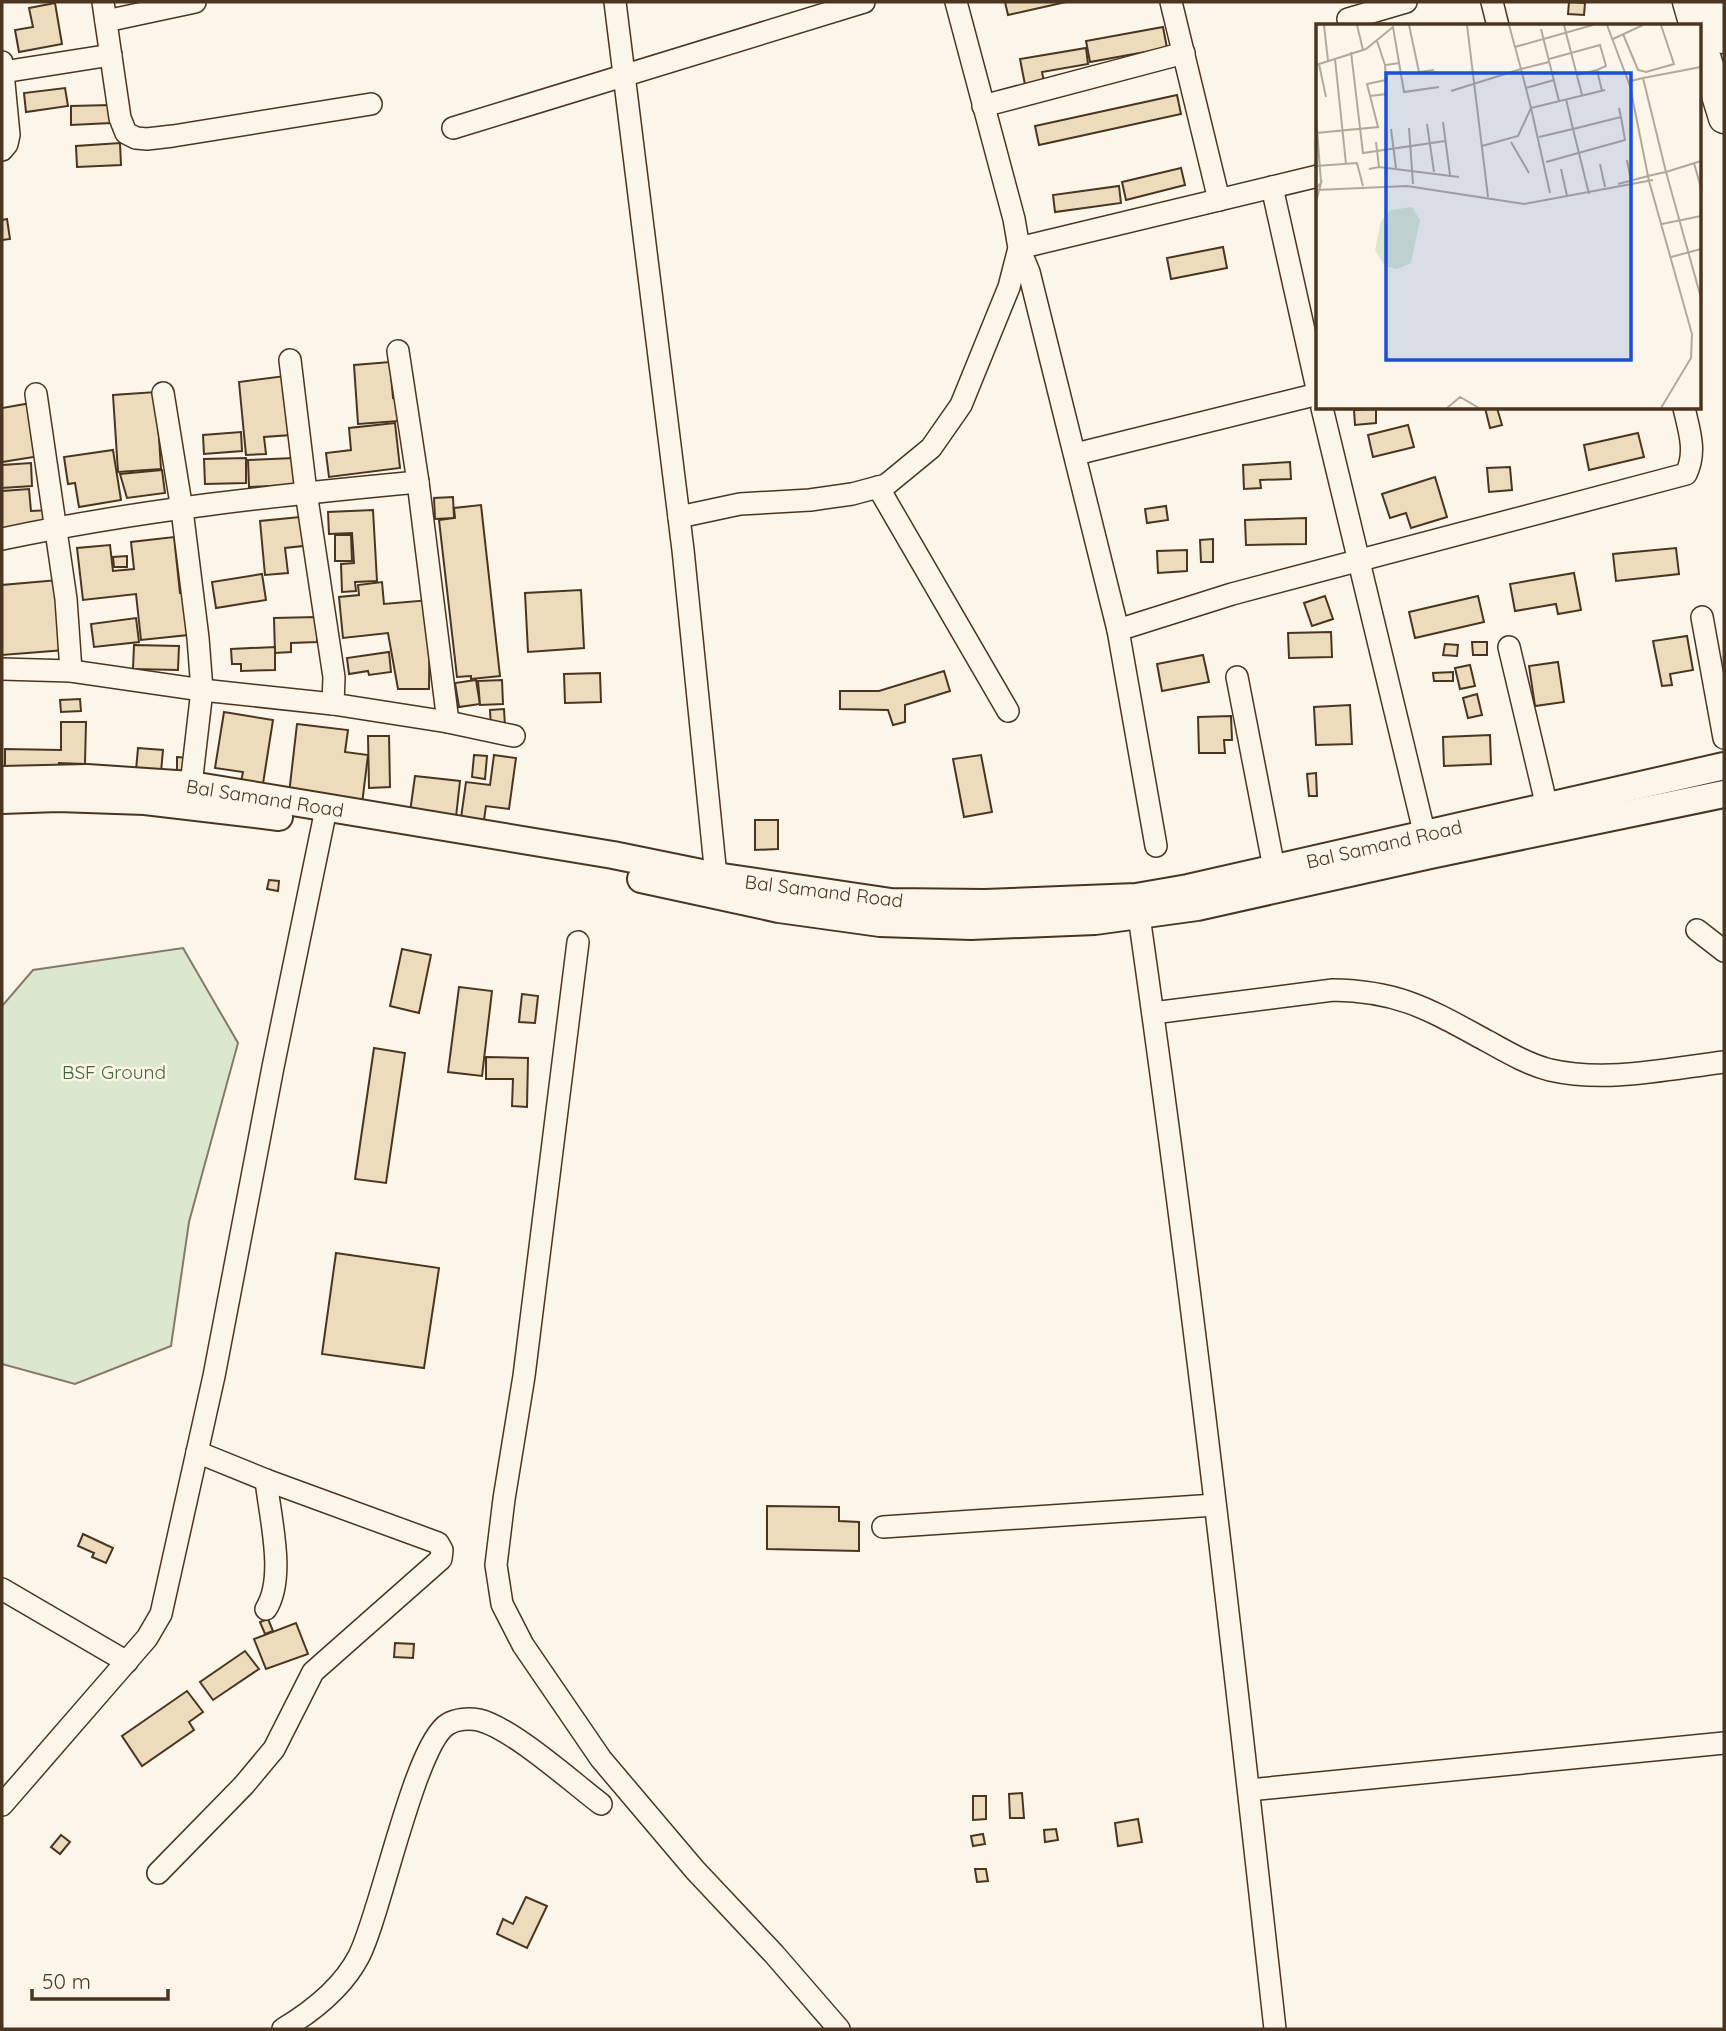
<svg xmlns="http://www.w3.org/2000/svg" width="1726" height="2031" font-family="Quicksand,sans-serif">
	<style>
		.green { fill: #dce7d0; stroke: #887966; stroke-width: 2 }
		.building { fill: #ecdcbc; stroke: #4a3520; stroke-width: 2 }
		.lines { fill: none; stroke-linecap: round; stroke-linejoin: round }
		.minor-casing { stroke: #4a3520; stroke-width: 24 }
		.major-casing { stroke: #4a3520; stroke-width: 30 }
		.highway-casing { stroke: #4a3520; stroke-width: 33 }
		.minor { stroke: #fbf6e9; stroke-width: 21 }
		.major { stroke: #fbf6e9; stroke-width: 26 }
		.highway { stroke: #fbf6e9; stroke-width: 30 }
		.labels { text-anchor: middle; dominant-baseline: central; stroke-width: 5; stroke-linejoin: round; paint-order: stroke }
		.street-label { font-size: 19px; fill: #4a3520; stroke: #fbf6e9 }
		.park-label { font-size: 19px; fill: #436837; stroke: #fbf6e9 }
		.inset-road { fill: none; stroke: #b4a999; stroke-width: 2 }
		.view { fill: #1d4ed8; fill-opacity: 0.15; stroke: #1d4ed8; stroke-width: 3.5 }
		.inset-edge { fill: none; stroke: #4a3520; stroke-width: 3.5 }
	</style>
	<rect width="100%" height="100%" fill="#fbf6e9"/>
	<polygon class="green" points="183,948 238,1043 189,1222 171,1346 75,1384 2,1364 2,1006 33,970"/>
	<g class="building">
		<polygon points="1005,2 1066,2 1008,15"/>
		<polygon points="1569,2 1585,3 1584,15 1568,14"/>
		<polygon points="55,3 62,44 19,52 15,30 33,27 29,8"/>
		<polygon points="1163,27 1167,48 1090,62 1086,41"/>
		<polygon points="1086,48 1088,64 1042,72 1045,87 1026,90 1020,59"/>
		<polygon points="65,88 68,106 26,112 24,93"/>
		<polygon points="1177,95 1181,114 1039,145 1035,126"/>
		<polygon points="110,105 111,123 71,125 71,106"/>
		<polygon points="120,143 121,165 77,167 76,146"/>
		<polygon points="1181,168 1185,185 1126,200 1122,182"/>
		<polygon points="1119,186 1121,203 1055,212 1053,195"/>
		<polygon points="7,219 10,239 2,240 2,220"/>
		<polygon points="1223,247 1227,268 1171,279 1167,258"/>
		<polygon points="390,362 393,398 398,397 399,421 358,424 354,365"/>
		<polygon points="285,376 291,435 264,437 266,454 246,455 239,382"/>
		<polygon points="156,392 161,469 118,472 113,395"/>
		<polygon points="31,403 40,456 2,462 2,408"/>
		<polygon points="1485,408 1497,408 1502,425 1490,428"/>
		<polygon points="1376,409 1376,423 1355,425 1354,410"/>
		<polygon points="395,423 400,468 329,477 326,453 351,450 349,428"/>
		<polygon points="1408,425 1414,447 1373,457 1368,435"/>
		<polygon points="241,432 242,451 204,454 203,435"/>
		<polygon points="1638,433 1644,457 1589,470 1584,445"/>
		<polygon points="113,450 121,500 79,507 75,483 68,484 64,457"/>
		<polygon points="246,458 246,483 205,484 204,459"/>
		<polygon points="294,458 296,485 249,487 248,460"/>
		<polygon points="1290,462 1291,479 1260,480 1261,488 1244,489 1243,465"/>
		<polygon points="31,463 32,486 2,488 2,465"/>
		<polygon points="1510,467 1512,490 1489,492 1487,468"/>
		<polygon points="162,470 165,493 127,498 120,474"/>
		<polygon points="1435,477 1447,517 1411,528 1406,513 1390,518 1382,494"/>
		<polygon points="29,489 31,511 51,510 53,539 2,542 2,491"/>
		<polygon points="453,497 454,518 435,519 434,498"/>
		<polygon points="481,505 500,676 471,679 471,676 457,677 439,520 455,518 454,508"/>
		<polygon points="1166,506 1168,520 1147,523 1145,509"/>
		<polygon points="373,510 377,581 355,582 356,591 342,592 341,564 354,563 352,533 329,534 328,512"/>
		<polygon points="310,516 312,545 285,548 288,573 265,575 260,521"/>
		<polygon points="1306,518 1306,544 1246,545 1245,520"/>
		<polygon points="335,535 351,535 352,561 335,561"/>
		<polygon points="174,537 180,593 184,593 188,635 141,640 136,594 83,600 77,548 110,545 113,571 134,569 131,542"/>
		<polygon points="1213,539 1213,562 1201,562 1200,540"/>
		<polygon points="1676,548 1679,574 1616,581 1613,554"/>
		<polygon points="1187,550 1187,571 1158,573 1157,551"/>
		<polygon points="127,556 127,567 114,567 113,557"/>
		<polygon points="1574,573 1581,610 1558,614 1556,604 1515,611 1510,584"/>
		<polygon points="262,574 266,600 216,608 212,582"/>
		<polygon points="58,580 65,650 2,655 2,585"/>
		<polygon points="382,582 384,604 430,600 429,689 398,689 388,633 343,638 339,597 359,595 358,585"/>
		<polygon points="581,590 584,648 528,652 525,593"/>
		<polygon points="1325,596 1333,619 1312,626 1304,603"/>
		<polygon points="1478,596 1484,622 1415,638 1409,612"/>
		<polygon points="317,617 317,642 291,643 291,652 275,653 274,618"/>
		<polygon points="136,618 139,642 94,647 91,624"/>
		<polygon points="1331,632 1332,657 1289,658 1288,633"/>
		<polygon points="1687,636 1693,670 1670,674 1672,685 1662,686 1653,641"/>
		<polygon points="1472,642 1487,642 1487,655 1473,655"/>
		<polygon points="1445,644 1458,645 1457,656 1443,655"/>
		<polygon points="134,645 179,646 178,670 133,669"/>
		<polygon points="275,647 275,670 241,671 241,664 232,664 231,649"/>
		<polygon points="389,652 391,672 369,675 368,671 349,674 347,658"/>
		<polygon points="1203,655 1209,682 1162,691 1157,664"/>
		<polygon points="1558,662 1564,702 1535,706 1529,666"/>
		<polygon points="1470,665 1475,686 1460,689 1455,668"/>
		<polygon points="944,671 950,691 905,705 905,722 893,725 888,710 840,709 840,691 879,691"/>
		<polygon points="1453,672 1453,681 1434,681 1433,673"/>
		<polygon points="600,673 601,702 565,703 564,674"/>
		<polygon points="476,680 480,704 459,707 455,683"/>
		<polygon points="502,680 503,704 480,705 478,681"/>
		<polygon points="1477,694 1482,715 1468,718 1463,698"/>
		<polygon points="80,699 81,711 61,712 60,700"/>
		<polygon points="1350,705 1352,744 1316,745 1314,707"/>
		<polygon points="504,709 505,726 491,727 490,710"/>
		<polygon points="224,712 273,720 262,790 240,787 243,772 215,768"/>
		<polygon points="1231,716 1232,740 1224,740 1225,753 1199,753 1198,717"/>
		<polygon points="61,722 86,722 85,764 59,763 59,772 5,771 5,749 61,750"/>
		<polygon points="297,724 348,730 345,752 368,755 362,804 289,794"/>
		<polygon points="1490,735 1491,764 1444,766 1443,737"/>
		<polygon points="368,736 389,736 390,787 369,788"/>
		<polygon points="138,748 163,750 161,772 136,770"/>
		<polygon points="474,755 487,756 485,779 472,777"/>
		<polygon points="494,755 516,758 509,809 486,806 484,820 461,818 466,782 490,785"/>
		<polygon points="981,755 992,812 964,817 953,759"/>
		<polygon points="177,757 187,758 186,771 177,771"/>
		<polygon points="1316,773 1317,796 1309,796 1307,774"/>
		<polygon points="415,776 460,781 456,817 410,812"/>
		<polygon points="755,820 778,820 778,849 755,850"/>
		<polygon points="269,880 279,881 278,891 267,889"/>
		<polygon points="402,949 431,955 419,1013 390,1006"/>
		<polygon points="459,987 492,991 482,1076 448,1072"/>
		<polygon points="522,994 538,996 535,1023 519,1022"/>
		<polygon points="374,1048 405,1053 386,1183 355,1179"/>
		<polygon points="486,1057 528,1058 527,1107 512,1106 513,1079 486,1079"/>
		<polygon points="336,1253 439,1268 424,1368 322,1354"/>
		<polygon points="767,1506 839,1507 839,1521 859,1522 859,1551 767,1549"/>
		<polygon points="83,1534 113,1548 106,1563 92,1557 94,1553 78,1546"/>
		<polygon points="268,1619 273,1631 265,1634 260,1622"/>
		<polygon points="296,1623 308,1654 266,1669 254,1639"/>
		<polygon points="395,1643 414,1644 413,1658 394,1657"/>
		<polygon points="245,1651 259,1669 213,1700 200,1682"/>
		<polygon points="187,1691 203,1712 189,1722 194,1730 142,1766 122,1736"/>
		<polygon points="1022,1793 1024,1818 1010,1818 1009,1794"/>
		<polygon points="973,1796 986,1796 986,1819 973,1820"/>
		<polygon points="1138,1819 1142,1842 1118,1846 1115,1823"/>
		<polygon points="1056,1829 1058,1840 1045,1842 1044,1830"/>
		<polygon points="983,1834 985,1844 973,1846 971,1836"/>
		<polygon points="61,1835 70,1842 60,1854 51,1847"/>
		<polygon points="975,1869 986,1869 988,1881 977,1882"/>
		<polygon points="526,1897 547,1906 527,1948 497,1934 503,1919 513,1924"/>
	</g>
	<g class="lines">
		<g class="minor-casing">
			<g id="minor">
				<polyline points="103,2 120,118 126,133 136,138 147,139 173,136 371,104"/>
				<polyline points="615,2 683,550 716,876"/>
				<polyline points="1171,2 1219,200"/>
				<polyline points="1492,2 1498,26"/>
				<polyline points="1348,19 1406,2"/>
				<polyline points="106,21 195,2"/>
				<polyline points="2,62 9,135 7,144 2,150"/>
				<polyline points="3,72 111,55"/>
				<polyline points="983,106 1184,53"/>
				<polyline points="453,128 864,2"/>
				<polyline points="1272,187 1318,393"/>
				<polyline points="398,351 418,482 448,722"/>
				<polyline points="290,360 306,492 334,677 333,704"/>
				<polyline points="163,393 182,510 198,638 202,690 191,785"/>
				<polyline points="36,394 66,599 71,671"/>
				<polyline points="1322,408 1428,848"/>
				<polyline points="1076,454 1318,394"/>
				<polyline points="878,487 1008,711"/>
				<polyline points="679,517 740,504 810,500 852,494 886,485 931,448 961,405 1009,287 1019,248 1014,219 956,2"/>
				<path d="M2,539C138,510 279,495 418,482"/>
				<polyline points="1702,617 1724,738"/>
				<path d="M1118,630L1232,594L1686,474C1697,452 1689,430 1684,408"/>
				<polyline points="1509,647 1547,807"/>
				<polyline points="2,669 71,671 202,690 333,704 448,722 514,736"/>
				<polyline points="1237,677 1274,868"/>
				<polyline points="1156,846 1118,630 1029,272 1019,248 1318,176"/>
				<path d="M1139,916C1192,1286 1234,1658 1275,2029"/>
				<polyline points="1697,930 1724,951"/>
				<polyline points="578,942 524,1376 504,1499 496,1565 502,1604 523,1645 601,1759 695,1870 774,1954 839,2029"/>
				<path d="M1153,1013L1333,990C1400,991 1430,1010 1487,1041C1507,1052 1527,1064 1550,1070C1607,1083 1667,1069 1724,1062"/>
				<path d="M266,1480C270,1518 286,1577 266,1609"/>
				<polyline points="883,1527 1215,1505"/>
				<polyline points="2,1589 127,1662"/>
				<polyline points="1249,1790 1724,1743"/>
				<polyline points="2,1805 147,1638 161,1614 214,1376 273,1067 326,809"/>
				<polyline points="158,1873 244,1785 274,1749 313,1672 441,1559 442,1550 438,1543 266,1480 197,1452"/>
				<path d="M283,2029C313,2011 343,1987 359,1956C381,1913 415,1743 448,1724C456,1719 469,1718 479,1720C512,1728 572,1782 601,1804"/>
			</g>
		</g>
		<g class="major-casing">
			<g id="major">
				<polyline points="2,780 87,778 191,785 613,855 716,876 891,902 985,903 1136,897 1188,888 1724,766"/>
				<polyline points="2,800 58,798 145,801 279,817"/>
				<polyline points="641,879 779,909 880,923 971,926 1095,921 1197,907 1430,855 1724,794"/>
			</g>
		</g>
		<g class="highway-casing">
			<g id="highway">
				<polyline points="1688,2 1695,26"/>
				<polyline points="1712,2 1724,38"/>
				<polyline points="1700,40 1724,118"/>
			</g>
		</g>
		<use href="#minor" class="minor"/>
		<use href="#major" class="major"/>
		<use href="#highway" class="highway"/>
	</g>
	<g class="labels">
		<g class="street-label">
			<text transform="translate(265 798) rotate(9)">Bal Samand Road</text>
			<text transform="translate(1384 844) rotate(-13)">Bal Samand Road</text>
			<text transform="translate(824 891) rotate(7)">Bal Samand Road</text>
		</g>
		<g class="park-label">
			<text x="114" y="1072">BSF Ground</text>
		</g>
	</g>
	<g transform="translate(1316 24)">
		<rect width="385" height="385" fill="#fbf6e9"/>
		<path d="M96,183L104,196L95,239L81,245L69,242L59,226L65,197L75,186Z" fill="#dce7d0"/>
		<path class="inset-road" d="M8,1L12,37M41,1L47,26M93,1L103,48L118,46M151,1L172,173M248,1L266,71M291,1L314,62L333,157L376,310L375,334L345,384M225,5L243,77M307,10L322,46L330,48L358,40L345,1M297,15L327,1M61,17L69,41M199,23L277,1M35,28L47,129L129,117M19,35L30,140M233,35L284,21L290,42L281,46M3,40L10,73M0,41L50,25L77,3L88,68L123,63M261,51L281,46L286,67M327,54L385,43M315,57L327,54L350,148L336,151M210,64L238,56M135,67L205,45L193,1M54,72L70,70V56M250,75L257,105L305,93L303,84M0,91L5,159M127,98L134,151M111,100L118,148M93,104L97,160M75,105L80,144M0,109L62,103L51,60L70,56L69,41L84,39M223,113L257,105L273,170M195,118L213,149M166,122L202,112L215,84L205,45L233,38M311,136L315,157M385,137L350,148L385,274M230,138L309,116L305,93M378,139L385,164M284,140L289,163M0,142L41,139L47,162M63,143L143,153M53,145L63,143L60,118M245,145L251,172M302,160L336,151M0,166L91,162L208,180L337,156M234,169L215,84L289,66M0,178L5,159L1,163M346,200L385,192M355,233L385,225M131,384L144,373L163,384"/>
		<path class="view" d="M70,49H315V336H70Z"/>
		<rect width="385" height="385" class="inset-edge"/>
	</g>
	<rect width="1726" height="2031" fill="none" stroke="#4a3520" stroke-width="7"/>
	<path d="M32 1989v10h136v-10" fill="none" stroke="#4a3520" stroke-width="3.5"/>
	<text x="42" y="1989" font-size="21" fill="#4a3520" stroke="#fbf6e9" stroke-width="5" paint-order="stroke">50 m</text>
</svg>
